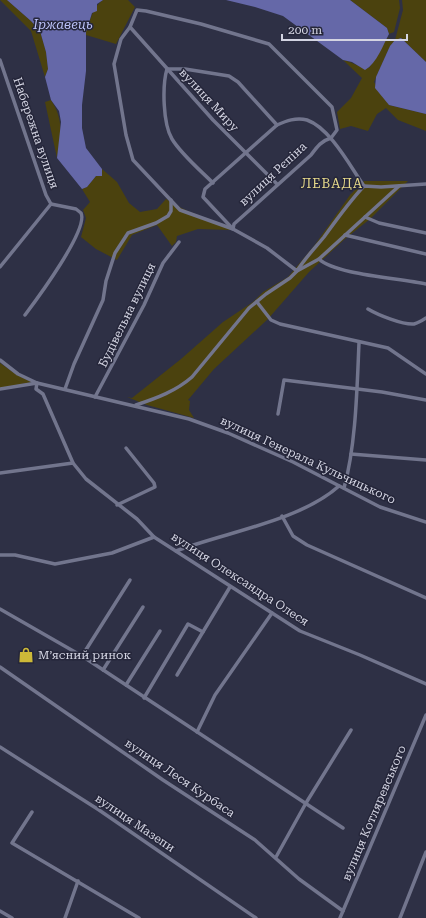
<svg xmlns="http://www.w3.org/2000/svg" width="426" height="918" font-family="'Roboto Serif',serif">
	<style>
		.green { fill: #4b420e }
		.water { fill: #6568a8 }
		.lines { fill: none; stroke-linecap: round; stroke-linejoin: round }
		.minor { stroke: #72758d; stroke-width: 3.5 }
		.labels { text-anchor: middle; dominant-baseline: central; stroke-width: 3; stroke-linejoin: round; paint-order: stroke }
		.street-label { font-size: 12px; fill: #d3d4e2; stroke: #25263a }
		.poi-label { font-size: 12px; fill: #d3d4e2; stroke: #25263a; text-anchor: start }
		.water-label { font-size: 13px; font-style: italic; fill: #bbc1f8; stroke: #25263a }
		.neighbourhood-label { font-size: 13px; letter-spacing: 1px; fill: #e5d88a; stroke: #25263a }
	</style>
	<rect width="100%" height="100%" fill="#2e3045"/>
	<g class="green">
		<polygon points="0,0 7,0 31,21 40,31 46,52 48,69 45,77 31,31"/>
		<path d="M103,0H128L135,7L116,44L86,35V32C90,21 92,8 103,0Z"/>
		<polygon points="350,0 399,0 400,8 394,32 389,34 387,28"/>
		<path d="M402,0H426V62L401,38L390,46L374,82L389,105L426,114V131L398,120L386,108L377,114L368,131L351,126L340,129L337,112L351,98L362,78L343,60C353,62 359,68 369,68L386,38L395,40L403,10Z"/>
		<path d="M51,100C64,120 61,135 57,158L45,102Z"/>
		<path d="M102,169L117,182L129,203L140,212L157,209L166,199C186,213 209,218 231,228L232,230L198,229L177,236L176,242L172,246L157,225L132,235L117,260L96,249L81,237L86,218L83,210L90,202L82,189L87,187L96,176H102Z"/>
		<polygon points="364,181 408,181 370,219 346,238 309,272 268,319 214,369 188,400 190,401 189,410 194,418 147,405 127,397 132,398 181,359 223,322 253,302 263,292 288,277 314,246 350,195"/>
		<polygon points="0,363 17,375 32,382 0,388"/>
	</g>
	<g class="water">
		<polygon points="7,0 103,0 97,4 97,11 92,13 86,32 86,71 82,105 82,128 86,148 102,169 102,176 96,176 87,187 82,189 57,158 61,122 59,111 51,100 45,77 48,69 46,52 40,31 31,21"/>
		<path d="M226,0H350L387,28L389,34C383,45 377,63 365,70L352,62L343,60L283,16L255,7Z"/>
		<polygon points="401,38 426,62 426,114 389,105 375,88 376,77 390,46 395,40"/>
	</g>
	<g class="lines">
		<g class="minor">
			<polyline points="130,27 213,120 277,184"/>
			<polyline points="0,60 46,195 51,204"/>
			<path d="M331,138L337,130L332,107L269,44L201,24L146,11L137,10L130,27L121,39L114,64L126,135L133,160L180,210L233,229L267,248L297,271C305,258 315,248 324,237C337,219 349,202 364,186L381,187L426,184"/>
			<path d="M213,183C200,170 181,154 172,139C163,124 162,86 167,69H185L229,76L238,82L277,125C286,121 296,117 307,120C330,128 350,166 364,186"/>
			<polyline points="365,217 379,223 426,233"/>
			<polyline points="232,228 203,197 205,189 277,125"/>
			<path d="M233,229L234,224L311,155C317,147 321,141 331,138"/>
			<polyline points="345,235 426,254"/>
			<path d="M319,259C336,275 401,278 426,284"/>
			<polyline points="0,267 51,204"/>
			<polyline points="257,302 271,320 280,324 388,348 426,374"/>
			<path d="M368,309C378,315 403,325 414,324C418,323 423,320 426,318"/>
			<path d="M25,315C37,299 89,229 81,213L76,209L51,204"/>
			<polyline points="0,360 18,374 37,383 189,419 228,433 293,462 380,507 426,522"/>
			<polyline points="0,389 37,383 36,389 43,394 73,463 86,479 137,519 154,537 300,631 360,655 426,684"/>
			<polyline points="65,389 74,364 103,300 106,281 115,253 128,233 156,223 168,216 171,211 171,200"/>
			<polyline points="95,397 144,305 163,263 179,242"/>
			<path d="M136,405C157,398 176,391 192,377L249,308L266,294L290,278L297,271L319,259L399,186"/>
			<polyline points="278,414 284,380 382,392 426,400"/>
			<polyline points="351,454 426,460"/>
			<polyline points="0,473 73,463"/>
			<path d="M344,488C356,445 357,388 359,343"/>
			<polyline points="117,505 155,487 154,483 126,448"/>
			<polyline points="282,516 293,536 307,545 426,598"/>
			<path d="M176,551C226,532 300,521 339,486"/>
			<polyline points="0,555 15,555 55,564 112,553 154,537"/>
			<polyline points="0,609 82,656 343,828"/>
			<polyline points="82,656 130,580"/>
			<polyline points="0,667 163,780 255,840 299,879 343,911"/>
			<polyline points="103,670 143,607"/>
			<polyline points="177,675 230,587"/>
			<polyline points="126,685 160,631"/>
			<polyline points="144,698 188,624 203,632"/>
			<polyline points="197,732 215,695 272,613"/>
			<polyline points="0,747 99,810 256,918"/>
			<polyline points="32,812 12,843 139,918"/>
			<polyline points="276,857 306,803 351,730"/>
			<polyline points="0,911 12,918"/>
			<polyline points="65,918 78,881"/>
			<polyline points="340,918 426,715"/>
			<polyline points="400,918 426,852"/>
		</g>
	</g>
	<defs>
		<g id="shop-bare" transform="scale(1.2)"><path d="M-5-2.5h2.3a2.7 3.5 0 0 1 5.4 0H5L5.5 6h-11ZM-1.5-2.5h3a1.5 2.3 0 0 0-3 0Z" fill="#cdb938" stroke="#25263a" stroke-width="2.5" paint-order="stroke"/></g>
	</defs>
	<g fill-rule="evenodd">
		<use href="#shop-bare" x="26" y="655"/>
	</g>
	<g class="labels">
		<g class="street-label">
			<text transform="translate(209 100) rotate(47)">вулиця Миру</text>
			<text transform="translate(36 133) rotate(71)">Набережна вулиця</text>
			<text transform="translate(273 174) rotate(-43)">вулиця Рєпіна</text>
			<text transform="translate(127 315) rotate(-64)">Будівельна вулиця</text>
			<text transform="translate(308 460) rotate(25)">вулиця Генерала Кульчицького</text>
			<text transform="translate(240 579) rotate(33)">вулиця Олександра Олеся</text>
			<text transform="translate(180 778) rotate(34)">вулиця Леся Курбаса</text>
			<text transform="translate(374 813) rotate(-67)">вулиця Котляревського</text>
			<text transform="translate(135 823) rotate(34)">вулиця Мазепи</text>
		</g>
		<g class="poi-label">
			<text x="38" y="655">М’ясний ринок</text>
		</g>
		<g class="water-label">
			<text x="63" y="24">Іржавець</text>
		</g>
		<g class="neighbourhood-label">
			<text x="332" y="183">ЛЕВАДА</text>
		</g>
	</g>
	<path d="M282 34v6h125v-6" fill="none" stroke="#d3d4e2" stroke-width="2"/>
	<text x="288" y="34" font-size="12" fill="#d3d4e2" stroke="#25263a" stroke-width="3" paint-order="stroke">200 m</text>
</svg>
